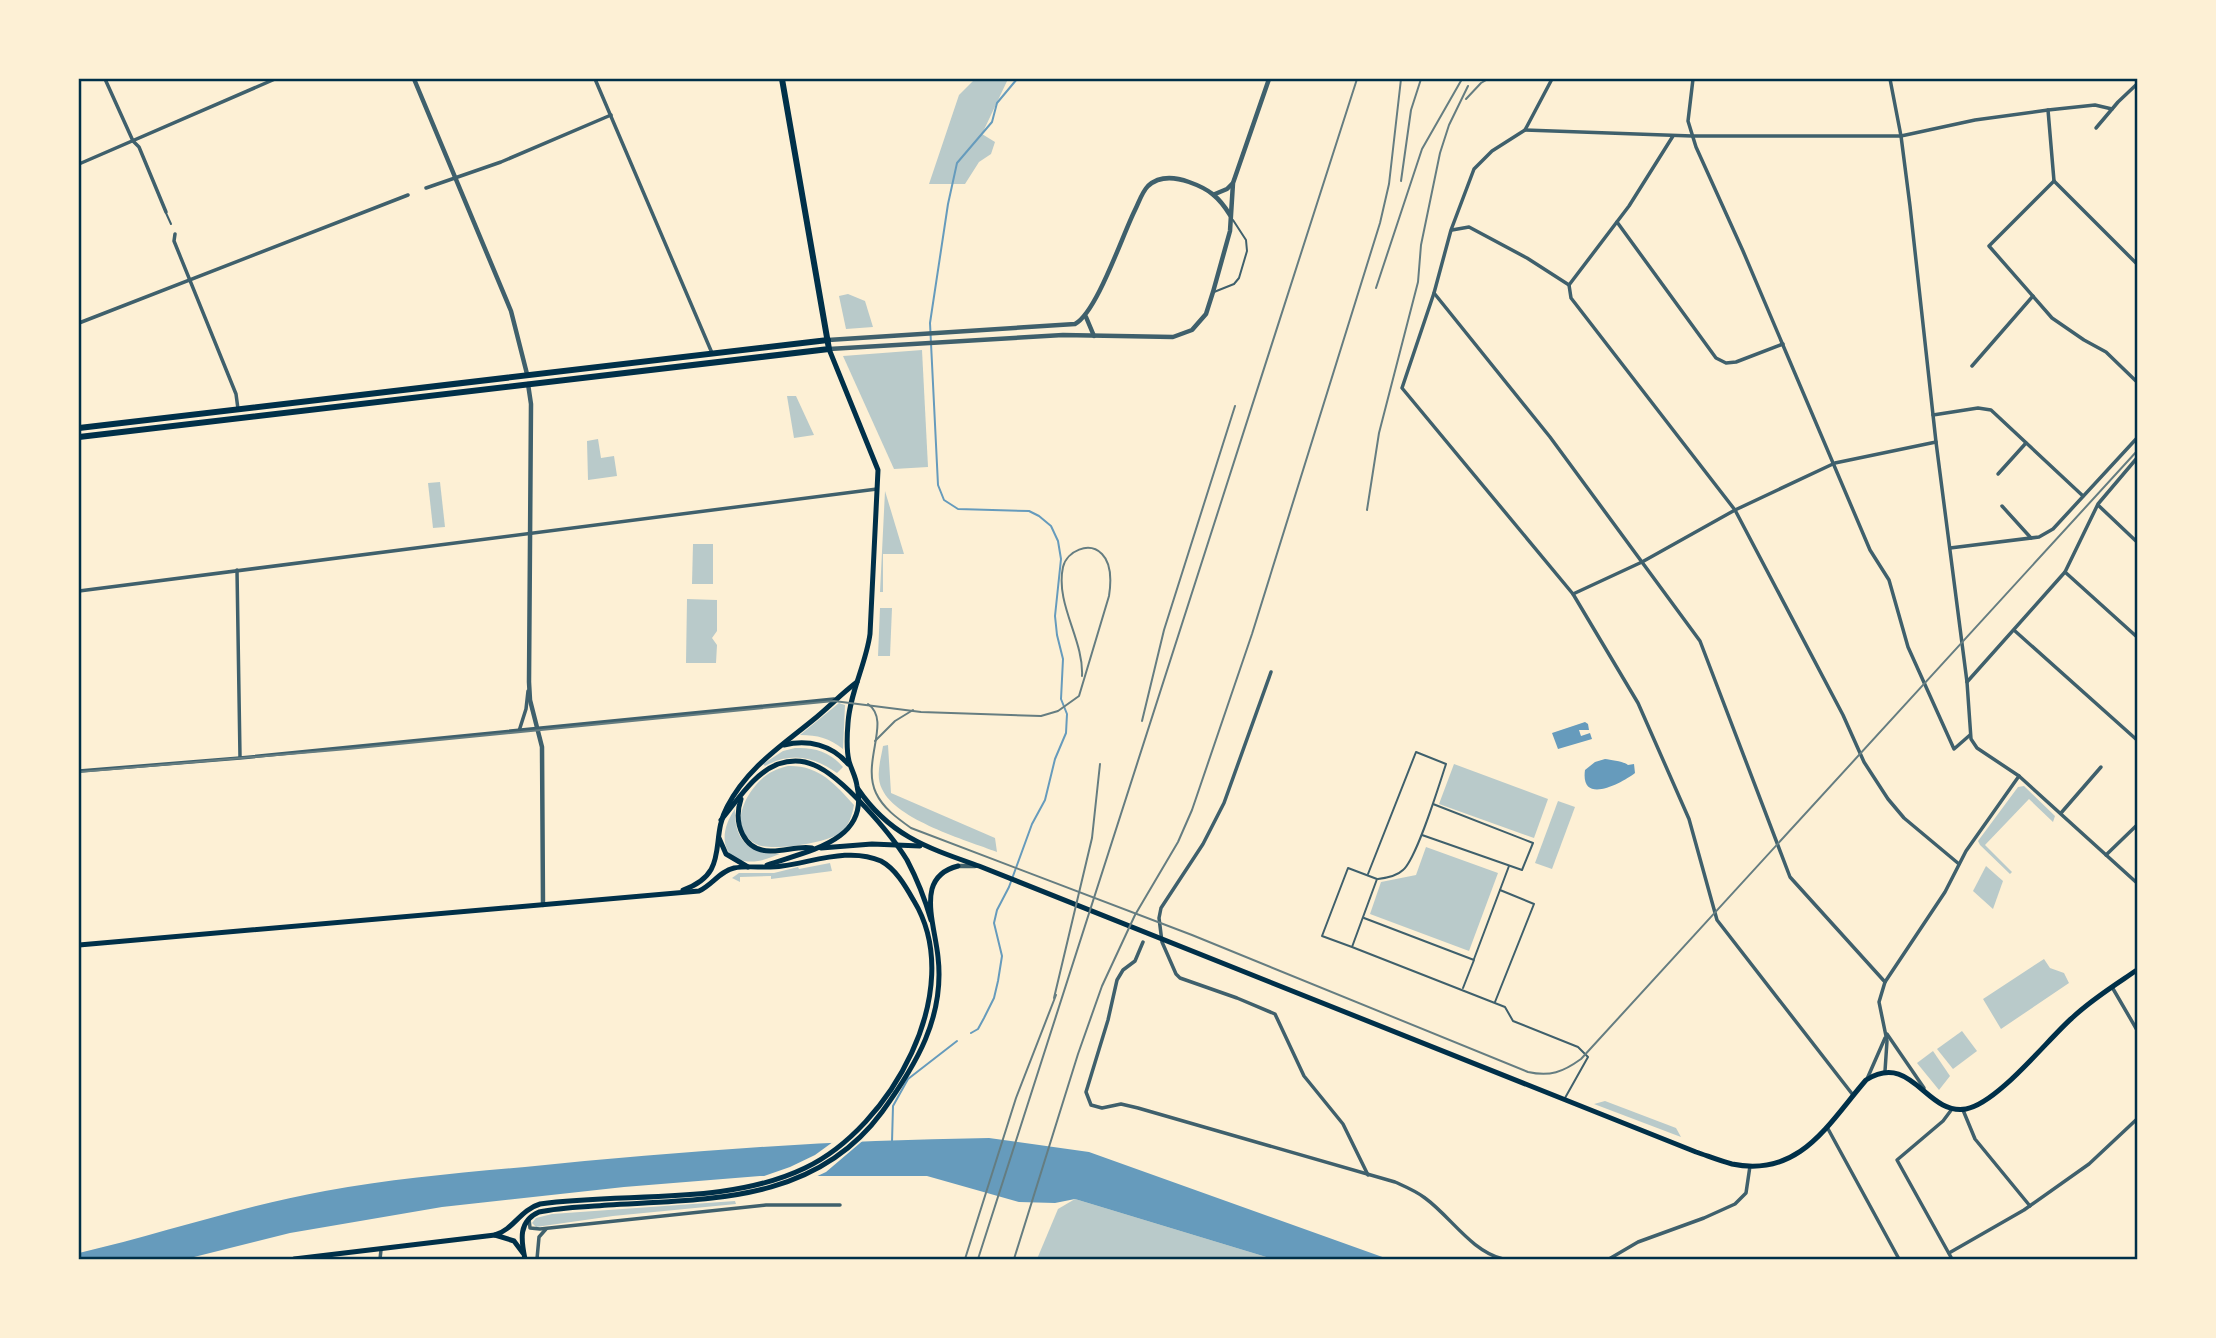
<svg xmlns="http://www.w3.org/2000/svg" width="2216" height="1338" font-family="'DM Sans',sans-serif">
	<style>
		.green { fill: #b9caca }
		.water { fill: #669bbc }
		.pier { fill: #fdf0d5 }
		.lines { fill: none; stroke-linecap: round; stroke-linejoin: round }
		.stream { stroke: #669bbc; stroke-width: 2 }
		.service { stroke: #3f606c; stroke-width: 2 }
		.minor { stroke: #3f606c; stroke-width: 3.5 }
		.tertiary { stroke: #3f606c; stroke-width: 4.5 }
		.secondary { stroke: #003049; stroke-width: 5 }
		.primary { stroke: #003049; stroke-width: 6 }
		.tram { stroke: #657d81; stroke-width: 2 }
		.rail { stroke: #657d81; stroke-width: 2 }
		.neatline { fill: none; stroke: #003049; stroke-width: 2.5 }
	</style>
	<rect width="100%" height="100%" fill="#fdf0d5"/>
	<g class="green">
		<polygon points="975,79 1008,79 982,134 995,142 991,154 979,162 965,184 929,184 959,95"/>
		<polygon points="848,294 865,301 873,327 846,329 839,296"/>
		<polygon points="922,350 928,467 894,469 843,356"/>
		<polygon points="787,396 796,396 814,435 794,438"/>
		<polygon points="598,439 601,458 614,456 617,476 588,480 587,441"/>
		<polygon points="440,482 445,527 433,528 428,483"/>
		<polygon points="885,491 904,554 883,554 883,592 880,592"/>
		<polygon points="693,544 713,544 713,584 692,584"/>
		<polygon points="687,599 717,600 717,631 712,638 717,645 716,663 686,663"/>
		<polygon points="880,608 892,608 890,656 878,656"/>
		<path d="M839,703L845,705L843,749C829,738 818,735 800,735Z"/>
		<path d="M888,745L891,793L995,838L997,852C966,840 896,820 882,789C875,776 881,759 883,746Z"/>
		<path d="M795,748C815,747 830,752 843,767L837,773C813,756 791,752 765,766L763,764L783,751Z"/>
		<polygon points="1454,764 1548,799 1534,838 1439,804"/>
		<path d="M788,766C819,765 835,784 854,805C852,816 849,826 840,833C827,843 770,852 756,844C727,828 745,793 764,777C771,771 780,768 788,766Z"/>
		<polygon points="2024,786 2055,816 2053,822 2029,799 1985,845 2012,872 2010,874 1980,845 1978,841 2018,787"/>
		<polygon points="1558,801 1575,807 1552,869 1535,863"/>
		<path d="M735,809C734,841 749,853 780,854C773,856 766,860 758,861C721,866 717,834 735,809Z"/>
		<polygon points="1426,847 1498,873 1469,951 1370,914 1381,882 1416,875"/>
		<polygon points="830,863 832,871 771,879 771,876 740,877 740,882 732,878 739,873 774,873 798,867 799,869"/>
		<polygon points="1986,866 2003,881 1993,909 1973,891"/>
		<polygon points="2044,959 2050,968 2064,973 2069,983 2001,1029 1983,999"/>
		<polygon points="1962,1031 1977,1051 1953,1069 1937,1049"/>
		<polygon points="1933,1051 1950,1076 1939,1090 1917,1063"/>
		<polygon points="1605,1101 1676,1128 1681,1137 1594,1104"/>
		<polygon points="1075,1199 1273,1259 1037,1259 1058,1209"/>
		<polygon points="735,1201 736,1204 613,1216 536,1227 532,1223 536,1218 552,1214"/>
	</g>
	<g class="water">
		<polygon points="1585,722 1588,724 1589,730 1579,730 1581,736 1590,733 1592,739 1558,749 1552,733"/>
		<path d="M1605,759C1611,760 1623,761 1628,765L1634,764L1635,773C1622,783 1580,806 1585,770L1595,762Z"/>
		<path d="M989,1138L1089,1152L1388,1259H1273L1075,1199L1055,1203L1019,1202L927,1176H760L624,1187L442,1207L290,1233L186,1259H79V1253C161,1234 242,1206 325,1191C391,1179 458,1173 525,1167C679,1151 834,1140 989,1138Z"/>
	</g>
	<polygon class="pier" points="866,1138 826,1172 811,1179 753,1180 790,1167 815,1155 837,1139"/>
	<g class="lines">
		<g class="stream">
			<polyline points="971,1033 978,1029 984,1018 994,998 998,981 1002,956 994,923 997,910 1009,887 1032,824 1045,800 1055,759 1066,733 1067,714 1061,699 1063,659 1057,635 1055,616 1061,559 1058,541 1051,526 1039,516 1029,511 958,509 944,500 938,485 930,323 948,204 957,163 992,122 997,103 1017,79"/>
			<polyline points="892,1142 893,1106 908,1079 957,1041"/>
		</g>
		<g class="service">
			<polyline points="166,213 171,224"/>
			<polyline points="1214,292 1234,284 1239,278 1247,251 1246,240 1233,220"/>
			<polyline points="1422,835 1522,870 1533,843 1433,804"/>
			<path d="M1368,874L1416,752L1446,764C1439,785 1417,858 1403,870C1397,876 1386,878 1378,879"/>
			<polyline points="1364,918 1474,960 1463,988"/>
			<polyline points="1352,947 1322,936 1348,868 1377,879 1352,947 1505,1007 1513,1021 1578,1047 1588,1057 1565,1098"/>
			<polyline points="1474,959 1509,866"/>
			<polyline points="1495,1002 1534,904 1500,890"/>
		</g>
		<g class="minor">
			<polyline points="105,79 133,141 139,147 166,212"/>
			<polyline points="595,79 712,353"/>
			<polyline points="1552,79 1525,130 1492,151 1474,169 1451,230 1434,293 1402,388 1573,594 1638,703 1689,819 1717,920 1853,1095"/>
			<polyline points="1693,79 1688,121 1696,147 1743,251 1870,550 1889,580 1908,647 1954,749 1970,735"/>
			<polyline points="1890,79 1901,136 1910,206 1936,442 1967,682 1971,739 1977,748 2019,776 2137,883"/>
			<polyline points="2048,110 2054,181"/>
			<polyline points="2096,128 2118,102 2137,84"/>
			<polyline points="1525,130 1692,136 1901,136 1975,120 2048,110 2095,105 2112,109"/>
			<polyline points="79,164 275,79"/>
			<polyline points="2054,181 1989,246 2052,318 2084,340 2106,352 2137,382"/>
			<polyline points="2054,181 2137,264"/>
			<polyline points="426,188 501,162 611,115"/>
			<polyline points="1617,222 1716,358 1726,363 1736,362 1783,344"/>
			<polyline points="1452,230 1469,227 1527,258 1569,285 1571,298 1735,510 1843,715 1864,762 1888,799 1904,818 1959,864"/>
			<polyline points="175,234 174,241 236,394 238,409"/>
			<polyline points="1569,285 1629,206 1673,136"/>
			<polyline points="1434,293 1550,437 1700,641 1790,877 1885,982"/>
			<polyline points="79,323 408,195"/>
			<polyline points="1972,366 2033,296"/>
			<polyline points="1933,415 1978,408 1991,410 2083,496"/>
			<polyline points="1998,474 2026,443"/>
			<polyline points="2098,505 2137,542"/>
			<polyline points="2002,506 2031,538"/>
			<polyline points="1950,548 2039,537 2053,529 2137,438"/>
			<polyline points="237,570 240,757"/>
			<polyline points="2065,572 2137,637"/>
			<polyline points="79,591 877,489"/>
			<polyline points="1573,594 1642,562 1735,510 1835,463 1936,442"/>
			<polyline points="2015,631 2137,740"/>
			<polyline points="1271,672 1224,803 1203,844 1161,908 1159,918 1162,942 1176,974 1180,978 1237,998 1275,1014 1304,1076 1343,1124 1368,1175"/>
			<polyline points="1967,682 2065,572 2098,504 2137,458"/>
			<polyline points="519,731 526,709 528,691"/>
			<polyline points="79,771 240,758 834,699"/>
			<polyline points="2061,813 2101,767"/>
			<polyline points="2106,855 2137,825"/>
			<path d="M1143,942L1135,961L1123,970L1117,980L1108,1020L1086,1092L1091,1105L1102,1108L1121,1104L1138,1108L1395,1182C1406,1187 1416,1191 1425,1198C1451,1217 1471,1251 1503,1259"/>
			<polyline points="2112,987 2137,1030"/>
			<polyline points="1887,1034 1924,1088"/>
			<polyline points="1885,1071 1887,1041 1879,1002 1885,982 1945,892 1966,851 2019,776"/>
			<polyline points="1867,1079 1885,1038"/>
			<polyline points="1963,1110 1975,1139 2030,1206"/>
			<polyline points="1827,1127 1899,1259"/>
			<polyline points="529,1219 530,1228 540,1229 766,1205 840,1205"/>
			<polyline points="1949,1253 2024,1210 2089,1164 2137,1119"/>
			<polyline points="380,1259 381,1250"/>
			<polyline points="537,1259 539,1237 546,1229"/>
			<polyline points="1609,1259 1638,1242 1704,1218 1735,1204 1746,1193 1750,1166"/>
			<polyline points="1952,1259 1897,1160 1943,1121 1952,1109"/>
		</g>
		<g class="tertiary">
			<polyline points="414,79 511,311 527,374"/>
			<polyline points="1215,194 1227,189 1232,184"/>
			<polyline points="1086,317 1094,336"/>
			<path d="M828,340L1075,324C1097,312 1122,236 1135,210C1139,202 1142,192 1148,186C1160,175 1175,177 1189,182C1209,189 1219,197 1230,215"/>
			<polyline points="829,349 1063,335 1173,337 1192,330 1206,314 1213,292 1230,231 1233,183 1269,79"/>
			<polyline points="528,384 531,404 529,682 530,700 542,747 543,905"/>
			<polyline points="958,866 975,866"/>
		</g>
		<g class="secondary">
			<path d="M784,745C808,739 832,745 848,764"/>
			<path d="M858,789C890,836 928,848 979,866L1696,1152C1708,1156 1720,1161 1732,1164C1800,1178 1828,1124 1866,1080C1912,1051 1926,1116 1966,1109C1998,1103 2047,1040 2072,1018C2092,999 2115,985 2137,970"/>
			<path d="M741,799C733,823 743,852 772,851C786,851 798,846 812,848"/>
			<path d="M721,820C738,800 753,774 778,764C790,760 803,760 814,765C842,776 891,834 907,860C917,879 925,899 931,920"/>
			<polyline points="719,838 726,854 748,867"/>
			<polyline points="821,848 872,844 920,846"/>
			<path d="M767,865C806,851 870,842 857,786C856,777 851,769 849,761C846,749 847,735 848,723C850,692 866,664 870,634L878,470L829,349"/>
			<path d="M683,890C731,873 709,840 727,807C747,768 780,747 813,720C828,708 841,694 857,682"/>
			<path d="M79,945L699,891C712,885 720,871 734,868C750,865 766,869 782,866C813,862 850,847 881,861C896,869 906,887 914,901C968,990 890,1128 805,1168C726,1206 626,1192 540,1204C520,1210 514,1229 495,1235"/>
			<polyline points="294,1259 495,1235 514,1241 523,1253"/>
			<path d="M525,1259C521,1240 518,1221 539,1212C561,1207 585,1207 608,1205C709,1199 815,1203 882,1112C916,1065 945,1017 938,957C936,936 927,909 932,889C936,875 946,869 958,866"/>
		</g>
		<g class="primary">
			<polyline points="79,428 828,340"/>
			<polyline points="79,437 829,349 782,79"/>
		</g>
		<g class="tram">
			<path d="M868,704C892,721 861,761 876,793C883,808 897,818 911,828L1192,935L1528,1072C1550,1077 1563,1072 1581,1059L2137,451"/>
			<polyline points="875,741 895,721 913,710"/>
			<path d="M79,772L348,749L834,701L921,712L1041,716L1058,711L1079,696L1109,596C1111,583 1112,564 1102,554C1089,541 1067,551 1063,567C1055,604 1084,640 1082,676"/>
		</g>
		<g class="rail">
			<polyline points="1466,99 1481,83 1488,79"/>
			<polyline points="1401,181 1411,110 1421,79"/>
			<polyline points="1376,288 1422,149 1462,79"/>
			<polyline points="1367,510 1379,433 1418,282 1421,245 1440,153 1449,125 1468,86"/>
			<polyline points="1142,721 1164,630 1235,406"/>
			<polyline points="1054,998 1092,838 1100,764"/>
			<polyline points="965,1259 1016,1098 1056,995"/>
			<polyline points="978,1259 1357,79"/>
			<polyline points="1014,1259 1078,1054 1102,986 1135,915 1178,842 1192,810 1252,634 1380,223 1389,184 1401,79"/>
		</g>
	</g>
	<rect width="2216" height="1338" fill="none" stroke="#fdf0d5" stroke-width="161"/>
	<rect x="80" y="80" width="2056" height="1178" class="neatline"/>
</svg>
